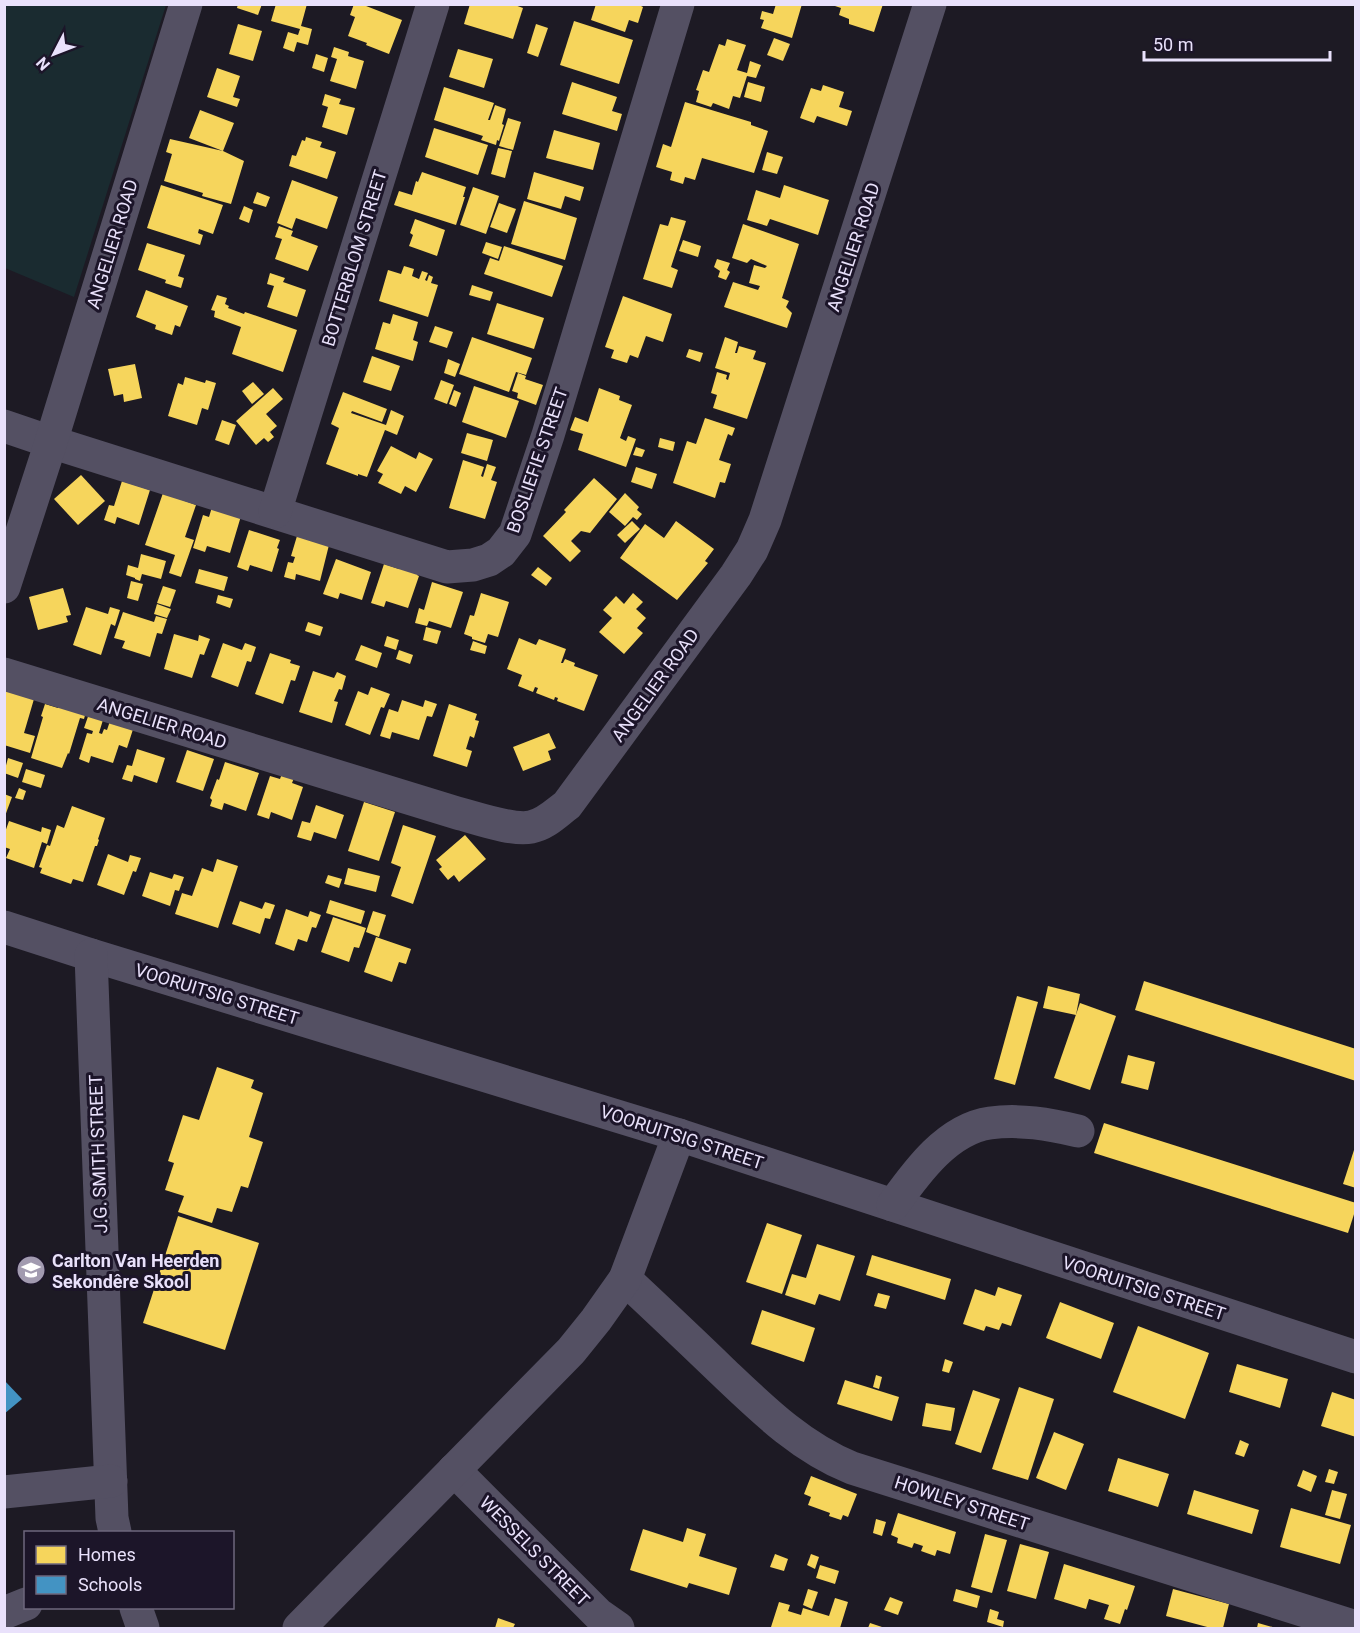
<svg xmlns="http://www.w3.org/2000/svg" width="1360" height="1633" font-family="Roboto,sans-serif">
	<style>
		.green { fill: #1a2b30 }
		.homes { fill: #f6d55c }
		.schools { fill: #4393c3 }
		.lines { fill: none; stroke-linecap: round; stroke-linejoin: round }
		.minor { stroke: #545063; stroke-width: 33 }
		.labels { text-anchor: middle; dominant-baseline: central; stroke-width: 6; stroke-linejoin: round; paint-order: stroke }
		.street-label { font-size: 18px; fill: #e9e1fb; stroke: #1c1529 }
		.poi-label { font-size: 18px; font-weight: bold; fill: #e9e1fb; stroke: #1c1529; text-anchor: start }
	</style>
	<rect width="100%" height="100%" fill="#1d1a24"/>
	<polygon class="green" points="4,5 166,5 74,297 5,268"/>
	<g class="homes">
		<polygon points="238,4 262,4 258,15 237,8"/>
		<polygon points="276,4 307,4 301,26 312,29 308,45 297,42 294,52 283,48 288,32 298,35 300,29 271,21"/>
		<polygon points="354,4 361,4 402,20 389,54 366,45 367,43 348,36 355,17 350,15"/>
		<polygon points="470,4 512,4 523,8 513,39 464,24"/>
		<polygon points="596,4 637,4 643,7 638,23 629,20 625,32 591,20"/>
		<polygon points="776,4 802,4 792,38 761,28 764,20 760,19 762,11 773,14"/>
		<polygon points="883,4 874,32 849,24 849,19 839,15 841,8 832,5"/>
		<polygon points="574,21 633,40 619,84 560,65"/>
		<polygon points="238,24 262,31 253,61 229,54"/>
		<polygon points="536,24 548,28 538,57 527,53"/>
		<polygon points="774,38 790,44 783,61 767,55"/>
		<polygon points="727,39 746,45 737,70 747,73 750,61 761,65 756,78 747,76 740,98 733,96 729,109 713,103 711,107 696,102 699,91 696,90 703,70 709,72 719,44 725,46"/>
		<polygon points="334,47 349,52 348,56 364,61 356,89 330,81 337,59 331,57"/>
		<polygon points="458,49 493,59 484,88 449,77"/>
		<polygon points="316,54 328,58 324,72 312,68"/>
		<polygon points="217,68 240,76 233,97 240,99 237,107 207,97"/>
		<polygon points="572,82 617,97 612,111 622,114 617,131 562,114"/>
		<polygon points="748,82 765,87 761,102 744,97"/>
		<polygon points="823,85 844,92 839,107 852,111 847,126 817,116 814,123 800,118 811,88 821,91"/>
		<polygon points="444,87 494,103 488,120 490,120 495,105 506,109 502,124 504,125 499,141 497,140 496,145 481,140 483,136 434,120"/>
		<polygon points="325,94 341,99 339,104 355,108 347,135 322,127 328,107 322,105"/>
		<polygon points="685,102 751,122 751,125 768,131 754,173 702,158 695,180 685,177 683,184 670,180 672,172 656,167 663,144 671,147"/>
		<polygon points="200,110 234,123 223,151 244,161 231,204 202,196 203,193 164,181 172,154 166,152 170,139 223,151 189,138"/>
		<polygon points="508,118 521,122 513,150 499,146"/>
		<polygon points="434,128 488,145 478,175 425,157"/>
		<polygon points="554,130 600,143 593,170 546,158"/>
		<polygon points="306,137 322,142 320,147 336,152 327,179 289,166 292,155 296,156 302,140 305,141"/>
		<polygon points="498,148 512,151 505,178 491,174"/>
		<polygon points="767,152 783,157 777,174 762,170"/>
		<polygon points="422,172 466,187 463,197 465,197 456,225 394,205 399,191 412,195 416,181 418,182"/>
		<polygon points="534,172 584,187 580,201 565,196 561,209 527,199"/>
		<polygon points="292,180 338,197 327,229 296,218 292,229 277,223"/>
		<polygon points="161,185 223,205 213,234 199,229 198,233 203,235 200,245 147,228"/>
		<polygon points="784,185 829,200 818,235 770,219 767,226 747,220 756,190 780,198"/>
		<polygon points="473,187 499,196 486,234 460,225"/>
		<polygon points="257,192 270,197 266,207 253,203"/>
		<polygon points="524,201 577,218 565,260 511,244"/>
		<polygon points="499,203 516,209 507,233 490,227"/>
		<polygon points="244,206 253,210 249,223 239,219"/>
		<polygon points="671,217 686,221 671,267 678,270 672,288 643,279 660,224 668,226"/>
		<polygon points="415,219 445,230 437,256 409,246 413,235 410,233"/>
		<polygon points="743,224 799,244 782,298 789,301 786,307 792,313 787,328 724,307 733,282 758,290 760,286 749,283 754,265 765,268 767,266 751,259 747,263 732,258"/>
		<polygon points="279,226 293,231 291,236 318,246 308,271 275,259 282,239 275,237"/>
		<polygon points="683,240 701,246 698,257 679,251"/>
		<polygon points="486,242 502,247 498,259 482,253"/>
		<polygon points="147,243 185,255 178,276 184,278 181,288 165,283 166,280 138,270"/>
		<polygon points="504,246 563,266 552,297 484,274 490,258 499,261"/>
		<polygon points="717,259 730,263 727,270 730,272 726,280 718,277 720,271 714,267"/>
		<polygon points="404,266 414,269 412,276 419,279 422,271 428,273 425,280 427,281 429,275 433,277 431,283 438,285 428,317 379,301 388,270 401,274"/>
		<polygon points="270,273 285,278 283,282 306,290 297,317 267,307 274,286 267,284"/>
		<polygon points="472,285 493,292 490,301 469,295"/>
		<polygon points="146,290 188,306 180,327 175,325 172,335 155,329 156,325 136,317"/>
		<polygon points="217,295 227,298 225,304 229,306 228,308 244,314 245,312 297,330 283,372 232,354 241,327 214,317 215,311 211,310"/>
		<polygon points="623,296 672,314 663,342 646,336 638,358 630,355 627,363 611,358 614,350 605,347"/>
		<polygon points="497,303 544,318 534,349 487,334"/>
		<polygon points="393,314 418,322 413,340 418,342 413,361 375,349 383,322 390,324"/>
		<polygon points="435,326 453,332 447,348 429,342"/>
		<polygon points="472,337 532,358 526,375 516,372 509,392 459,374"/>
		<polygon points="725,337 738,342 735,353 737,353 739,346 756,351 753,359 766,363 747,419 713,408 717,395 711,393 717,372 727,375 726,379 728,380 730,373 715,368"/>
		<polygon points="689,349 703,353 700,362 686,357"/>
		<polygon points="372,356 400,366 391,391 363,382"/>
		<polygon points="448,359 460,364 455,377 444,373"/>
		<polygon points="135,364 142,398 124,402 123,394 114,396 108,369"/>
		<polygon points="518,373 526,376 525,379 543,385 536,405 517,398 518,393 512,391"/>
		<polygon points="185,377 205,383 206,380 216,383 208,410 202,408 197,425 168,416 178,383 183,385"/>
		<polygon points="441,380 454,385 447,404 434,399"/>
		<polygon points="253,382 264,394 252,404 242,391"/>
		<polygon points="474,386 519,401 506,438 462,422"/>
		<polygon points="273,388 283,399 266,414 277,426 270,432 274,437 268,442 264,438 256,445 236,421"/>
		<polygon points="599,388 620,396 619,400 632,405 620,438 626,441 628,436 636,439 626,467 578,450 583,434 570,430 575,417 588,422"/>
		<polygon points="454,390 461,393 456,407 449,404"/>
		<polygon points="343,392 387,409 382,422 352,411 351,413 386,425 391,410 404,416 397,435 385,430 367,477 358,474 358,476 326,464 339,428 331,424"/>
		<polygon points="705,418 735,428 732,436 728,434 719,460 731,464 725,483 720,482 715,498 673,483 687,441 696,444"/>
		<polygon points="222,420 236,425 229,445 215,440"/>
		<polygon points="467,433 493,440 487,461 461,453"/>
		<polygon points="660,438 675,442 673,451 658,447"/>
		<polygon points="391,446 416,459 419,452 433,459 416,492 405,486 401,494 378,483 383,474 377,471"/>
		<polygon points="636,447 645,450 642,457 633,455"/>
		<polygon points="463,460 484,467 481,476 483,477 487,464 496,467 491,480 497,482 485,519 449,508"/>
		<polygon points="636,467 657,474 652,489 631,482"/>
		<polygon points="81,475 105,501 78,525 54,499"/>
		<polygon points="594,478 617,499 590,533 581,531 571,541 581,551 570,562 543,536 566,512 564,510"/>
		<polygon points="122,481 150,490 139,525 117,517 115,524 104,520 109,505 114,506"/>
		<polygon points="163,493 196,505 185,537 194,540 181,577 169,573 175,555 145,545"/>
		<polygon points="625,493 639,507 637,510 642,514 637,520 633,517 625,526 609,512"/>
		<polygon points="212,507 241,516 230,553 207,546 205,552 193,548 203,515 209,517"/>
		<polygon points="632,521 640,529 625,543 617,535"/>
		<polygon points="676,521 714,549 705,561 708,563 677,600 620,558 645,524 664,538"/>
		<polygon points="249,530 280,540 277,548 279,549 272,572 250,565 248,571 237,567"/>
		<polygon points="297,536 329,545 320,581 296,574 295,580 284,577 288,562 293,563 295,557 291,556"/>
		<polygon points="141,554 166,561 161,579 142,574 140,581 135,579 135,578 126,575 128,565 138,568"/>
		<polygon points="336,559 371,572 362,600 340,593 338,599 323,594"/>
		<polygon points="402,559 420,565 417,575 419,576 408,608 386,601 384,607 371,603 384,564 399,569"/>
		<polygon points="538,567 552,578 546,586 531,575"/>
		<polygon points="199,569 228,577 224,591 195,583"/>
		<polygon points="131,581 143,584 138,601 127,598"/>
		<polygon points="432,582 463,592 451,628 429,621 427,626 415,623 419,608 424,610"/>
		<polygon points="163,586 176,590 170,607 157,603"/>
		<polygon points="63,588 71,615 66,616 68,622 38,630 29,597"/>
		<polygon points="481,593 509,602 498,637 488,634 485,643 472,639 472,637 464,634 470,615 474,616"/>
		<polygon points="633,593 643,602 636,609 646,618 637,628 643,633 624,654 599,632 612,618 603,610 616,596 624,604"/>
		<polygon points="218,595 233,599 230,608 216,603"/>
		<polygon points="157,604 171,609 167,618 154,614"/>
		<polygon points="86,607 108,614 110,607 120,610 115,626 111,624 101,655 73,645"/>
		<polygon points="123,612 154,622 156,616 167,619 162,634 157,633 150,657 122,648 125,641 114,638"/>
		<polygon points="308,622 323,627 320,636 305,631"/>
		<polygon points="426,627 441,631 437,644 423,640"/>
		<polygon points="174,634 198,641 199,635 210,639 204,655 200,654 192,678 164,669"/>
		<polygon points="387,636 399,640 396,650 384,646"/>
		<polygon points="519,638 536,645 539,639 566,649 561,663 563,663 565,659 575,663 574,666 598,675 584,711 557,701 558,698 555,697 554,700 536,693 538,688 535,687 533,692 518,686 522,675 507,669"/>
		<polygon points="473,641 487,646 485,654 470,650"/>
		<polygon points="223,643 242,650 245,643 256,647 251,662 247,661 238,687 211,677"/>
		<polygon points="361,645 382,653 377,668 355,660"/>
		<polygon points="399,650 413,655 410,664 396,659"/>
		<polygon points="270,653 291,660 290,663 300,666 295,681 291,680 283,704 255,694"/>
		<polygon points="313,671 334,678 337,672 346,676 342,690 339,689 334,701 338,702 332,723 299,712"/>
		<polygon points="371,687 390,694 384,708 381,707 370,735 345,725 358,691 368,695"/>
		<polygon points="4,690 34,699 24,733 35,736 30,753 4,745"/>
		<polygon points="402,700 423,707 425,700 437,704 432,717 427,716 419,740 392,732 390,739 380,736 389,709 398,712"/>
		<polygon points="60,702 87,708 84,719 80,718 69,754 68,753 62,768 31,758 43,717 41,716 45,704 58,708"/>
		<polygon points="449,704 477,714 475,720 479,721 474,738 470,736 466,749 472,751 467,767 433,756"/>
		<polygon points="92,705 106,710 99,733 102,734 104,729 107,730 113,712 136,720 127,748 119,745 113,763 91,756 89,763 79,759 87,733 92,734 93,731 84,728"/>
		<polygon points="549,733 556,748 548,751 551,760 523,771 513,747"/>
		<polygon points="137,749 165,758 157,783 134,775 132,782 122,779 127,765 132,766"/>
		<polygon points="187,750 214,759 203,791 176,782"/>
		<polygon points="8,758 23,763 18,778 4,773"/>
		<polygon points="225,762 259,773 246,811 224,803 222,810 210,806 212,800 210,798 217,779 219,780"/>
		<polygon points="284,768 296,773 292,783 303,787 292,820 271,812 269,819 257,815 270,776 280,779"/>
		<polygon points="26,769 45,775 41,788 22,782"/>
		<polygon points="19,788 26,791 23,800 15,798"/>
		<polygon points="4,794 12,797 5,816 4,816"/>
		<polygon points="364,802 395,812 379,861 348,851"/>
		<polygon points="316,805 344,815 336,839 314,832 311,841 297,837 302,821 310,823"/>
		<polygon points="72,806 105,818 98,839 99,840 97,846 95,846 83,882 73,879 71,884 40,873 42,868 39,867 47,845 50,846 57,825 64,828"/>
		<polygon points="9,821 41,832 42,827 51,830 47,844 42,842 34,868 6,858 10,849 4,847 4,835"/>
		<polygon points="403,825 436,836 413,904 391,896 401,867 391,863"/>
		<polygon points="465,835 486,859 459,882 454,875 448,880 439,869 442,867 436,860"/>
		<polygon points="108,854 128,862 130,855 141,858 136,872 133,871 124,895 97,885"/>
		<polygon points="217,859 238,866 218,928 175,914 182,893 192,896 202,868 213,872"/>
		<polygon points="348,868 380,876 376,892 344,884"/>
		<polygon points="150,872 172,879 174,874 184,877 179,891 175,890 170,906 142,896"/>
		<polygon points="328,875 342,879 339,888 325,883"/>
		<polygon points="330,900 365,911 361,924 326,913"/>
		<polygon points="240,901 262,909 265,902 275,905 270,919 265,918 260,934 232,924"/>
		<polygon points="286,909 308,917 310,911 321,915 316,928 312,927 307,942 298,939 294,951 275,944"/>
		<polygon points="373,911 386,915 379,937 366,932"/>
		<polygon points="333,917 366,928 359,948 354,947 349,962 321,952"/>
		<polygon points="376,937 411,949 406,964 399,962 392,982 364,972"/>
		<polygon points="1144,981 1356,1049 1356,1081 1135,1010"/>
		<polygon points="1048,986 1080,994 1076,1015 1043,1008"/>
		<polygon points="1017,996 1038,1002 1015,1085 994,1079"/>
		<polygon points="1080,1003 1116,1016 1090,1090 1054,1078"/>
		<polygon points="1128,1055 1155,1062 1148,1090 1121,1083"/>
		<polygon points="217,1067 254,1080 251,1088 263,1093 249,1137 263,1142 248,1188 241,1186 232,1212 217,1208 212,1223 178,1212 184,1196 165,1190 174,1163 168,1161 183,1115 199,1120"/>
		<polygon points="1104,1123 1356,1203 1356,1208 1348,1233 1094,1153"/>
		<polygon points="1355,1147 1356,1147 1356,1188 1343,1184"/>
		<polygon points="178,1216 259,1243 225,1350 143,1323"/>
		<polygon points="767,1223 802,1235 782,1294 746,1282"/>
		<polygon points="817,1244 855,1256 840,1301 819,1294 815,1305 785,1295 792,1274 806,1278"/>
		<polygon points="872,1255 951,1279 945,1300 866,1275"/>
		<polygon points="998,1287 1022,1295 1011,1326 1002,1323 999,1330 986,1326 984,1331 963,1324 975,1289 995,1296"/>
		<polygon points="878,1293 890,1296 886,1309 874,1306"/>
		<polygon points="1060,1302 1114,1323 1101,1359 1046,1338"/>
		<polygon points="762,1310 815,1328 804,1362 751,1344"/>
		<polygon points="1138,1326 1209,1353 1185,1419 1113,1392"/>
		<polygon points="945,1359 953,1362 949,1373 942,1371"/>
		<polygon points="1237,1364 1288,1379 1280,1408 1229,1392"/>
		<polygon points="876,1375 882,1377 879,1389 873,1387"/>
		<polygon points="845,1380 899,1397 892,1421 837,1404"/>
		<polygon points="1019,1387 1054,1399 1028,1480 992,1469"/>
		<polygon points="973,1390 1000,1399 981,1453 955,1444"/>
		<polygon points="1332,1392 1356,1400 1356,1437 1321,1426"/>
		<polygon points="926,1403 955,1408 951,1431 922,1426"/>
		<polygon points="1054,1432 1084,1444 1066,1490 1036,1478"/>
		<polygon points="1240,1440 1249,1444 1244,1457 1235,1454"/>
		<polygon points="1118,1458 1169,1474 1158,1507 1108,1491"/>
		<polygon points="1329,1469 1338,1472 1334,1484 1325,1482"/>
		<polygon points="1303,1470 1317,1476 1311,1492 1297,1486"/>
		<polygon points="811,1476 857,1494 848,1517 843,1515 841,1520 829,1516 830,1513 808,1505 811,1497 804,1494"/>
		<polygon points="1194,1490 1259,1510 1252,1534 1187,1514"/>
		<polygon points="1332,1490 1347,1494 1340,1519 1325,1515"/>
		<polygon points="1291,1508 1351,1525 1340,1564 1280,1547"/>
		<polygon points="898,1513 956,1532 950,1554 937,1550 935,1556 921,1551 923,1546 914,1543 912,1548 897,1543 898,1538 891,1535"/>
		<polygon points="876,1519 886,1522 882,1536 873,1533"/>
		<polygon points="687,1528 706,1534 699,1556 737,1568 729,1595 689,1583 687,1588 630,1570 643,1529 683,1542"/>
		<polygon points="985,1534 1007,1540 992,1593 971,1587"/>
		<polygon points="1020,1544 1049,1552 1036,1599 1007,1591"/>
		<polygon points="775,1554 788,1559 784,1571 770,1567"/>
		<polygon points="811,1554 819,1557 815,1569 807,1565"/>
		<polygon points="1064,1564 1135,1586 1127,1610 1125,1609 1120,1624 1104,1619 1109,1605 1089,1599 1086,1609 1054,1599"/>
		<polygon points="820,1565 839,1571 835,1584 816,1578"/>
		<polygon points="808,1589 818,1592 812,1609 803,1605"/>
		<polygon points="956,1589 980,1596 977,1608 953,1601"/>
		<polygon points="1173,1589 1229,1604 1223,1628 1211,1628 1166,1616"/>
		<polygon points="890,1597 903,1602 898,1615 884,1610"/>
		<polygon points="835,1598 848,1602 840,1628 776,1628 771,1627 779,1602 790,1605 788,1611 801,1615 803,1608 829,1616"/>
		<polygon points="990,1609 999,1612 997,1619 1004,1621 1003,1627 987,1622"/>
		<polygon points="498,1618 515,1624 513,1628 495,1628"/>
		<polygon points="870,1623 885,1628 868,1628"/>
		<polygon points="1258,1623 1276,1628 1257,1628"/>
	</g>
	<polygon class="schools" points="4,1380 22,1399 4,1414"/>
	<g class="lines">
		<g class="minor">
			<polyline points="4,426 51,442 447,567 473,565 489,560 501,552 515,534 548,435 678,4"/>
			<polyline points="275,512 433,4"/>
			<polyline points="4,587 51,442 186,4"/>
			<path d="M4,674L457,813C477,818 512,831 531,827C546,824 556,813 567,805L736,575L752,550L765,520L930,4"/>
			<polyline points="4,927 91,955 679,1135 1356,1357"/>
			<polyline points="91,955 112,1518 115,1532"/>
			<path d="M893,1205C916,1173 947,1129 990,1123C1020,1119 1049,1124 1078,1131"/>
			<path d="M625,1279C657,1309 689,1339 721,1370C761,1408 800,1447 852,1468L1356,1627"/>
			<polyline points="454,1470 598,1614 618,1628"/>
			<polyline points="4,1492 111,1481"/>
			<polyline points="136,1608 143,1628"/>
			<polyline points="4,1613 26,1604"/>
			<polyline points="299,1628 571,1351 596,1320 625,1279 679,1135"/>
		</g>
	</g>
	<defs>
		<g id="school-disc" transform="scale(1.5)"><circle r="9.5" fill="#a29bb0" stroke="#1c1529"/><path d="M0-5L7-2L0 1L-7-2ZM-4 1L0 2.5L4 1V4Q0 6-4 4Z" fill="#fff"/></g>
	</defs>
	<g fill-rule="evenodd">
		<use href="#school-disc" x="31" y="1270"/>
	</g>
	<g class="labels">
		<g class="street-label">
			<text transform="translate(112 244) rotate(-73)">ANGELIER ROAD</text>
			<text transform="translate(853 247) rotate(-72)">ANGELIER ROAD</text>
			<text transform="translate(354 258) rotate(-73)">BOTTERBLOM STREET</text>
			<text transform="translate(537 460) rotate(-71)">BOSLIEFIE STREET</text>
			<text transform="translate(655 685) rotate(-54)">ANGELIER ROAD</text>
			<text transform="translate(162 723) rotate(17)">ANGELIER ROAD</text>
			<text transform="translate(217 994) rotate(17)">VOORUITSIG STREET</text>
			<text transform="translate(682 1137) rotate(18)">VOORUITSIG STREET</text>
			<text transform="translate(98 1154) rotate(-92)">J.G. SMITH STREET</text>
			<text transform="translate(1144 1288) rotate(18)">VOORUITSIG STREET</text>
			<text transform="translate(962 1503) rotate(18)">HOWLEY STREET</text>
			<text transform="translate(535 1551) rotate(45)">WESSELS STREET</text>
		</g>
		<g class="poi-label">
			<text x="52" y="1260">Carlton Van Heerden<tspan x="52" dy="21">Sekondêre Skool</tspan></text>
		</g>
	</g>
	<rect width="1360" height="1633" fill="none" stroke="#e9e1fb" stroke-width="12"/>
	<rect x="24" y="1531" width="210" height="78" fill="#1c1529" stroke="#6e677d" stroke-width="1.5"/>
	<rect x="36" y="1546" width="30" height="18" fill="#f6d55c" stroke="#6e677d" stroke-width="1.5"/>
	<text x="78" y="1561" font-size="18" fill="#e9e1fb">Homes</text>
	<rect x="36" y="1576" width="30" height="18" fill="#4393c3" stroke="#6e677d" stroke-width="1.5"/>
	<text x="78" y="1591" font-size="18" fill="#e9e1fb">Schools</text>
	<g transform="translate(54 54) rotate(228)" stroke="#1c1529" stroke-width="4.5" paint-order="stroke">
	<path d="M0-4.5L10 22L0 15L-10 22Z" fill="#e9e1fb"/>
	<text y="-9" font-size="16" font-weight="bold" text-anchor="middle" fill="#e9e1fb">N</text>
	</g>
	<path d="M1144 51v9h186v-9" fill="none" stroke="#e9e1fb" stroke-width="3"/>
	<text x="1153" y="51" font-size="18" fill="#e9e1fb" stroke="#1c1529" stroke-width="4.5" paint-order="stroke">50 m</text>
</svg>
